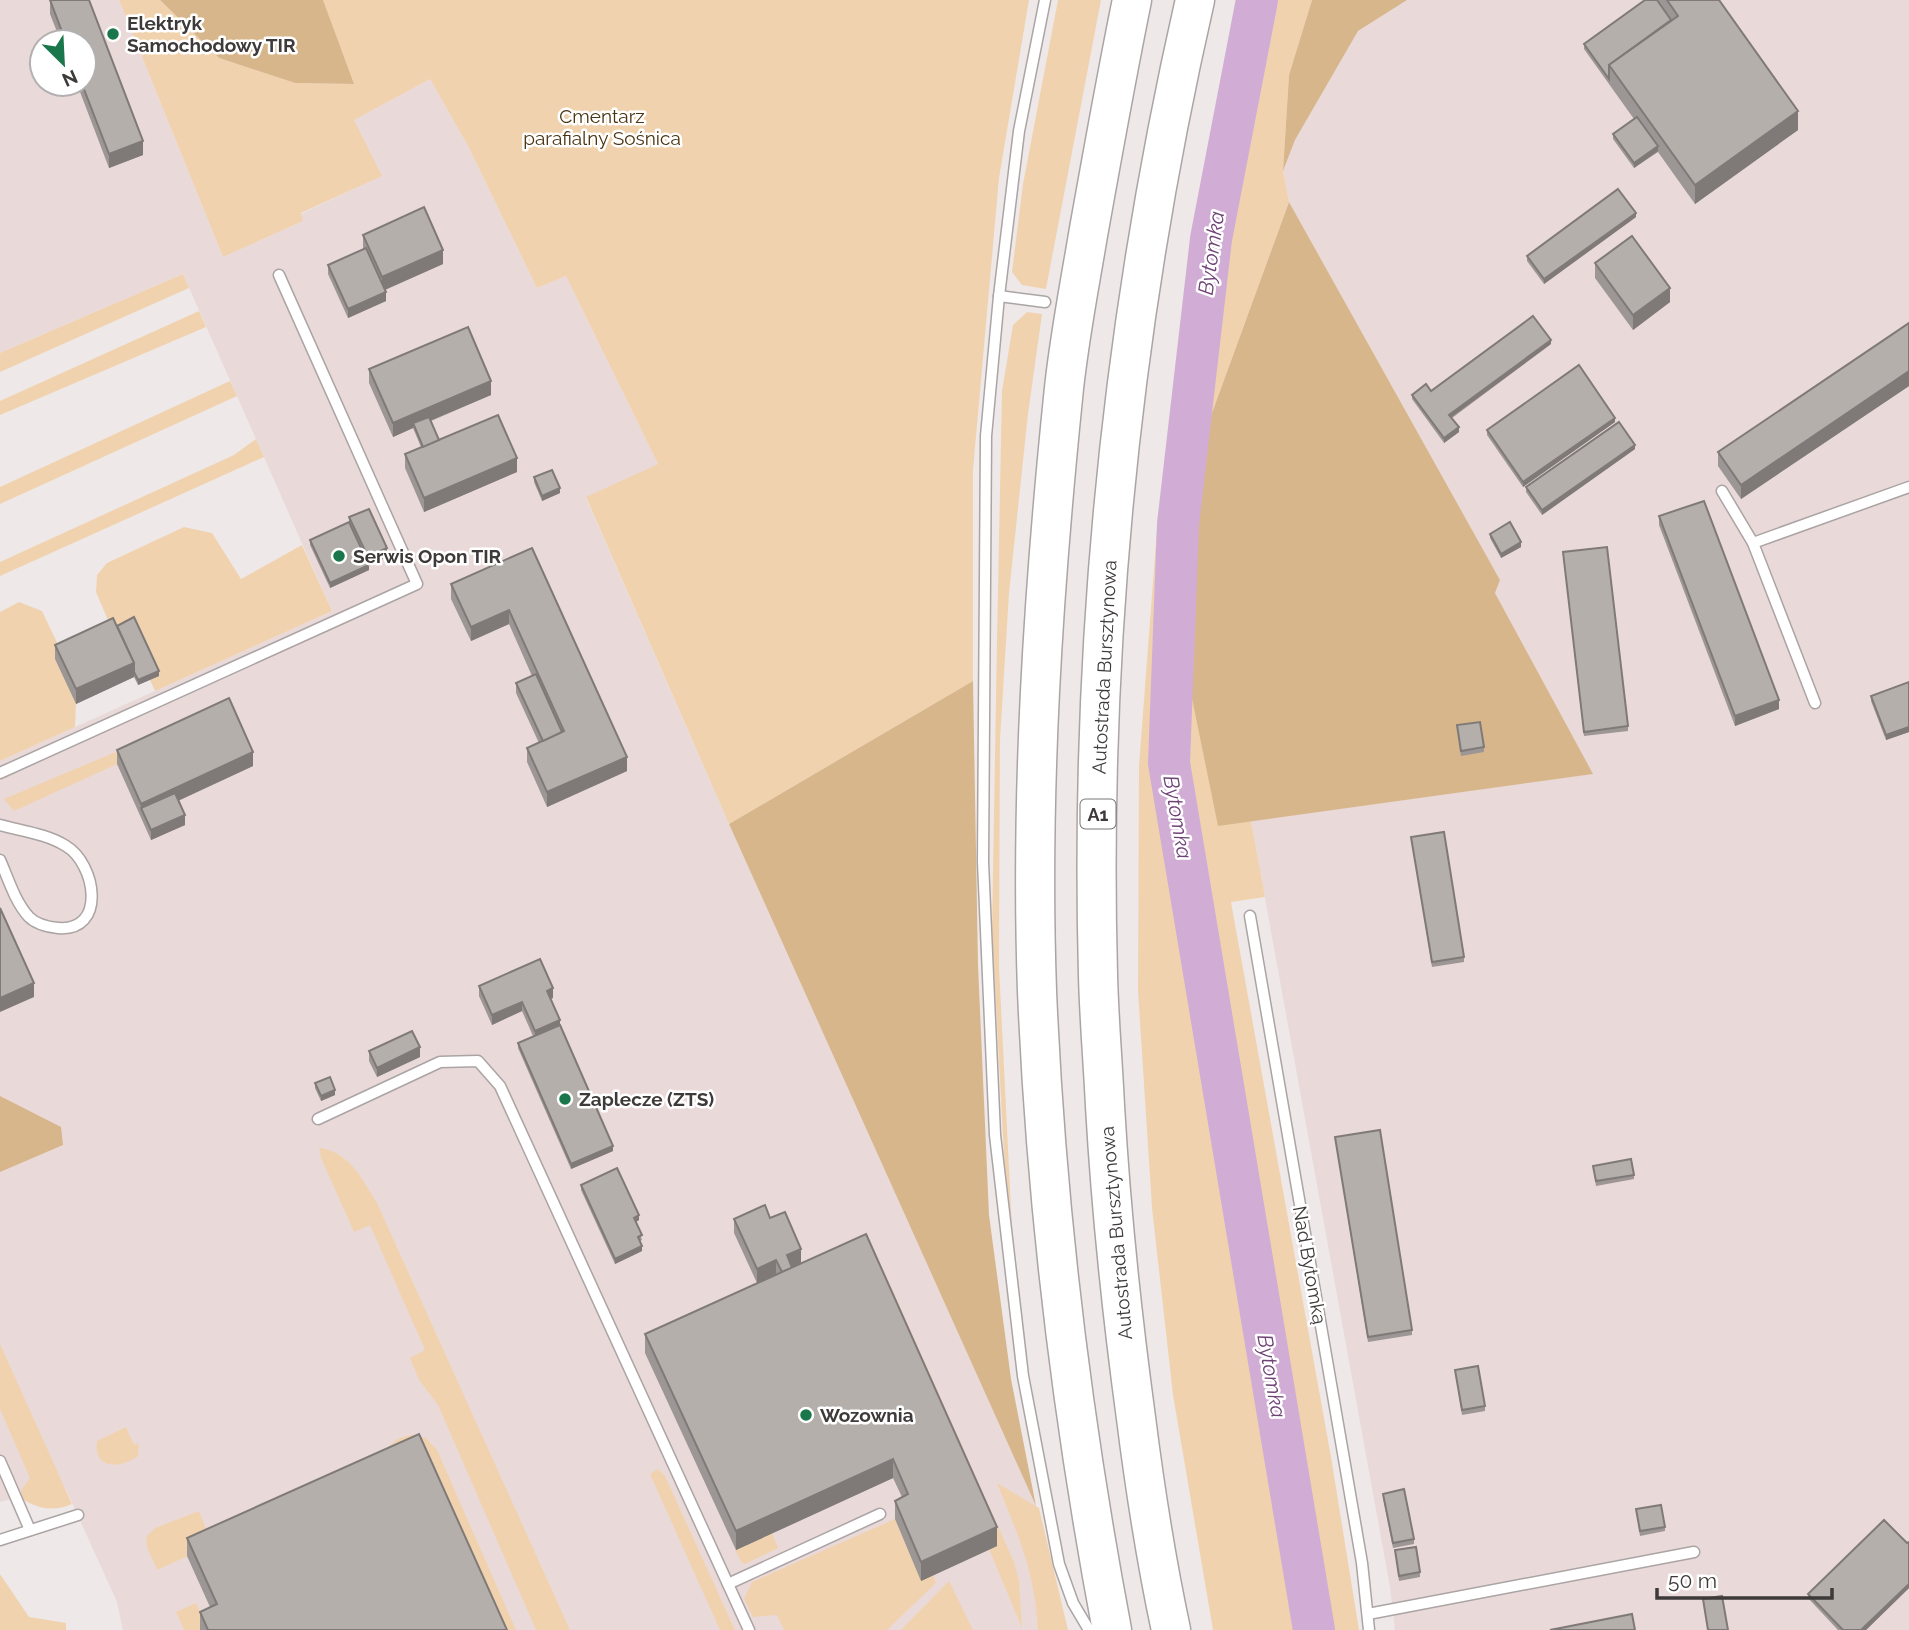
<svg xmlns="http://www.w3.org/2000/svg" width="1909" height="1630" font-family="Raleway,sans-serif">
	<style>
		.built { fill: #ead9d9; fill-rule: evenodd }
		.green { fill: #f0d3ae }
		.forest { fill: #d7b68b }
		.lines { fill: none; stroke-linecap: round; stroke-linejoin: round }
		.river { stroke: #d1add6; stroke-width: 42 }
		.service-casing { stroke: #aba4a4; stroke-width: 13 }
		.motorway-casing { stroke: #aba4a4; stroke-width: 41 }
		.service { stroke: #fff; stroke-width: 10 }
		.motorway { stroke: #fff; stroke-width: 38 }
		.wall { fill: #9c9694 }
		.shaded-wall { fill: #7f7a78 }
		.building { fill: #b5afac; stroke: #7f7a78; stroke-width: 2 }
		.poi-dot { fill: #1a764b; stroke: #fff; stroke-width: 2.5 }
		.labels { text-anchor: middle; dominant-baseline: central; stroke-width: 5; stroke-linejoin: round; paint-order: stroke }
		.shield { fill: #fff; stroke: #787575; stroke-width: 2 }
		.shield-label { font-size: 18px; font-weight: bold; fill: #3e3a3a }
		.poi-label { font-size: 19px; font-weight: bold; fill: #3e3a3a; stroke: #fff; text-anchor: start }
		.park-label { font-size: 19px; fill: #4a3310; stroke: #fff }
		.street-label { font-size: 19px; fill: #3e3a3a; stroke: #fff }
		.water-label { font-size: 21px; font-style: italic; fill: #6f4276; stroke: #fff }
	</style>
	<rect width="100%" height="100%" fill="#efe8e8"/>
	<g class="built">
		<path d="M0,0H119L223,257L303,221L301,214L381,176L353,120L430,79L468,146L537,288L566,276L658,464L586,498L729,824L1036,1506L1047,1587L1046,1630H123L117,1602L64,1485L0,1502V761L332,611L183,274L0,353ZM42,42H84V84H42Z"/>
		<polygon points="1407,0 1909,0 1909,1630 1395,1630 1390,1587 1251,821 1592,774 1495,593 1500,580 1289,202 1283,171 1295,140 1358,31"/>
	</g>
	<g class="green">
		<polygon points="119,0 160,0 219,58 295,83 353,84 323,0 1029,0 999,178 973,470 973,681 729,824 586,497 658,464 566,276 537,288 468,146 430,79 354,120 382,176 301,213 303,221 223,257"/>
		<polygon points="1058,0 1101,0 1046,289 1022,285 1012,272 1023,184"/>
		<polygon points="1243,0 1312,0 1289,75 1283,171 1289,202 1197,454 1218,825 1251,821 1265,897 1231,902 1331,1457 1359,1630 1213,1630 1173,1395 1152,1208 1138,991 1139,766 1158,516 1184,317 1221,100"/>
		<polygon points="183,274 189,288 0,372 0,353"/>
		<polygon points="199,311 206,327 0,415 0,401"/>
		<polygon points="1027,312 1042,314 1028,414 1009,593 1000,740 999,966 1012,1229 1004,1154 992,931 997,640 1002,391 1013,325"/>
		<polygon points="230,381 237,396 0,504 0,487"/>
		<polygon points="256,439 264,457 0,576 0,562 234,455"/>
		<polygon points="184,527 212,533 241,579 302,545 332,611 155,691 150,680 159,675 113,632 96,592 97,575 107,563"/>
		<polygon points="19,602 42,611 63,655 56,659 76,704 75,727 0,761 0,612"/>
		<polygon points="118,751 124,761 14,811 4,799"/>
		<path d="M319,1148C349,1151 363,1180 377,1203L570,1630H536L438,1405L419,1380L410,1358L425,1350L370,1225L354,1232L321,1158Z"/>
		<path d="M854,1239C869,1243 876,1257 884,1271L1014,1562L1019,1581L1022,1628L989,1549L997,1545Z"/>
		<path d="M0,1344L72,1504C54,1512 39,1509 22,1499L21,1490L30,1478L0,1409Z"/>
		<path d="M126,1427L134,1445L139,1443L138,1456C121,1469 93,1470 97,1441Z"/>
		<path d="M411,1435L426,1438L437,1450L516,1630H499L387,1451C392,1440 399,1438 411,1435Z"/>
		<polygon points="658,1469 665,1476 735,1630 720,1630 650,1474"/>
		<path d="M997,1483L1039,1508L1068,1630H1038C1035,1572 1018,1535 997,1483Z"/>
		<polygon points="199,1511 208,1534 234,1535 157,1570 147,1547 146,1537 155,1528"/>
		<polygon points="895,1519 921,1580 933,1575 936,1583 887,1630 784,1630 777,1615 753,1617 744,1599 752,1582"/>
		<polygon points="772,1533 778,1548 745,1564 742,1563 735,1550"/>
		<polygon points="0,1574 29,1617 66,1623 66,1630 0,1630"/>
		<polygon points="949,1581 973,1630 901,1630"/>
		<polygon points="196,1603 204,1620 200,1630 184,1630 176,1612"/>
	</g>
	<g class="forest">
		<polygon points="160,0 323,0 354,84 295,83 219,58"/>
		<polygon points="1312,0 1407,0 1358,31 1295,140 1283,171 1289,75"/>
		<polygon points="1289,202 1500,580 1495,593 1593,774 1218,826 1184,659 1197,454"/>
		<polygon points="973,681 978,965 989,1215 1011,1379 1036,1506 729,824"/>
		<polygon points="0,1096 61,1127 63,1145 0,1172"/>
	</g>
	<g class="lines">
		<polyline class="river" points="1257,0 1211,239 1178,524 1169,763 1314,1630"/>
		<g class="service-casing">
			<g id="service">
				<polyline points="1045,0 1019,131 999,296 986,436 983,862 995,1135 1023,1376 1059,1564 1073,1603 1089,1630"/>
				<polyline points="999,296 1045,302"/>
				<polyline points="1722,491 1753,543 1815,703"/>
				<polyline points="1753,543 1909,487"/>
				<polyline points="0,773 417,584 279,275"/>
				<path d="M0,825C22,831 47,834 66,846C96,864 107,932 58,928C48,927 37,925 29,917C15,902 8,878 0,860"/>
				<polyline points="1250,916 1362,1563 1369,1630"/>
				<polyline points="318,1119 440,1062 478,1061 500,1086 749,1630"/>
				<polyline points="0,1461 30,1530"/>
				<polyline points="0,1540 78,1515"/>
				<polyline points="728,1584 880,1514"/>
				<polyline points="1368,1614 1694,1552"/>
			</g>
		</g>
		<g class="motorway-casing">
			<g id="motorway">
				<path d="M1112,1630C1072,1419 1046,1206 1037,991C1030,794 1043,594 1063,398C1068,344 1079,289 1088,235C1102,157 1116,78 1132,0"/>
				<path d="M1171,1630C1156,1560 1145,1489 1136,1418C1122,1315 1111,1211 1105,1106C1103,1063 1099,1019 1098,975C1089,647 1122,319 1195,0"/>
			</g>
		</g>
		<use href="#service" class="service"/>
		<use href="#motorway" class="motorway"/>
	</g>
	<g class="wall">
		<polygon points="50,0 89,0 143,141 143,155 109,168 77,84 84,84 84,42 61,42 50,14"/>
		<polygon points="1645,0 1719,0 1798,130 1695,204 1658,152 1634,168 1613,139 1613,134 1634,119 1584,49 1584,44"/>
		<polygon points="1636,217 1544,284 1527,261 1527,256"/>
		<polygon points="363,235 443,264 385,290 386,301 348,318 328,274 328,265 363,249"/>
		<polygon points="1595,263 1670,302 1633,330 1595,278"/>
		<polygon points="1909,323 1909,386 1741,499 1718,466 1718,452"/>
		<polygon points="1551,344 1452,418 1459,432 1444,443 1412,399 1412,395 1431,391"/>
		<polygon points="369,369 491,395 431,421 439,440 517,472 424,512 405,468 405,454 421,447 413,428 393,437 369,383"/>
		<polygon points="1615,422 1523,487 1487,435 1487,430"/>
		<polygon points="1635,449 1542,515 1526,492 1526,487"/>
		<polygon points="534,477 560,493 542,501 534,482"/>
		<polygon points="1659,516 1779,709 1735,726 1659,525"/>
		<polygon points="349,517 387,557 369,566 369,570 330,588 310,545 310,540 349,522"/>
		<polygon points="1490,534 1521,547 1501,558 1490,538"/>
		<polygon points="532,548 627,771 547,807 527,762 527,748 539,743 516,693 516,683 532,676 509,624 471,641 451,599 451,584"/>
		<polygon points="1563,552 1628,726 1628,731 1584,736"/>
		<polygon points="117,626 159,676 138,685 134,677 76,704 55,659 55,645"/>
		<polygon points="1909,682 1909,732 1886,740 1871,701 1871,696"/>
		<polygon points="1457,725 1484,747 1484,752 1461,756"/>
		<polygon points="117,750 253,766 178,801 185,825 151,840 117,764"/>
		<polygon points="1411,837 1464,957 1464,962 1432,967"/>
		<polygon points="479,986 553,998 550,999 560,1025 613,1151 571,1169 518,1048 518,1043 533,1036 522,1011 492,1025 479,996"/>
		<polygon points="369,1051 420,1057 377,1077 369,1061"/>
		<polygon points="315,1083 335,1095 321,1101 315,1088"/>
		<polygon points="1335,1137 1412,1330 1412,1335 1368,1342"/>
		<polygon points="1593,1166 1634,1175 1634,1179 1596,1186"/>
		<polygon points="581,1185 639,1220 636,1222 642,1240 640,1241 642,1251 615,1264 581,1190"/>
		<polygon points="770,1218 801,1264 997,1546 921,1581 895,1519 895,1501 902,1497 893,1478 736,1550 645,1353 645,1334 776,1275 757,1283 734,1233 734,1219"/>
		<polygon points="1455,1370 1485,1406 1485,1411 1462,1415"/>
		<polygon points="1383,1494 1414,1539 1414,1544 1393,1548 1383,1498"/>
		<polygon points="1636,1509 1665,1527 1665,1531 1640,1536"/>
		<polygon points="187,1538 507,1630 200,1630 200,1612 210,1607 187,1556"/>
		<polygon points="1909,1542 1909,1588 1866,1630 1838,1630 1808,1598 1808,1594"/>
		<polygon points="1395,1550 1420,1572 1420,1577 1399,1581"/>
	</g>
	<g class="shaded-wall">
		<polygon points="1798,111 1798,130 1695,204 1695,185"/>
		<polygon points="143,141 143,155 109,168 109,154"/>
		<polygon points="1658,146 1658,151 1634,168 1634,163"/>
		<polygon points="1636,213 1636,217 1544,284 1544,279"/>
		<polygon points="443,250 443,264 382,291 382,277"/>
		<polygon points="1670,288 1670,302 1633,330 1633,315"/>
		<polygon points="386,292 386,301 348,318 348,309"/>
		<polygon points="1551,340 1551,344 1449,419 1449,415"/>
		<polygon points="1909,371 1909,386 1741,499 1741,485"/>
		<polygon points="491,381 491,395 415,427 413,423 413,428 393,437 393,423"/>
		<polygon points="1615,418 1615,422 1523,487 1523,482"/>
		<polygon points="1459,427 1459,432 1444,443 1444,438"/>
		<polygon points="1635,445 1635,449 1542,515 1542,510"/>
		<polygon points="517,458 517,472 424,512 424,498"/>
		<polygon points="560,488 560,493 542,501 542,496"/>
		<polygon points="1521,542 1521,547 1501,558 1501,554"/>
		<polygon points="387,548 387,557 369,566 369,570 330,588 330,583 368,566 368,557"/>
		<polygon points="509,610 509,624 471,641 471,627"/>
		<polygon points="134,663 134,677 76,704 76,689"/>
		<polygon points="159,671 159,676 138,685 138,680"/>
		<polygon points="1779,700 1779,709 1735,726 1735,716"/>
		<polygon points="1909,727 1909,732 1886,740 1886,735"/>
		<polygon points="253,752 253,766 145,816 141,808 141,804"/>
		<polygon points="627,757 627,771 547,807 547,792"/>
		<polygon points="185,815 185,825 151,840 151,830"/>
		<polygon points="34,983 34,997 0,1012 0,998"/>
		<polygon points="553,988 553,998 547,1000 547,991"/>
		<polygon points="522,1002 522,1011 492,1025 492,1015"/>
		<polygon points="560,1020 560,1030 535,1040 535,1031"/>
		<polygon points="420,1047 420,1057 377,1077 377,1068"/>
		<polygon points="335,1090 335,1095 321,1101 321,1096"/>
		<polygon points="613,1146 613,1151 571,1169 571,1164"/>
		<polygon points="639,1215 639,1220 634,1223 634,1218"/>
		<polygon points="642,1246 642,1251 615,1264 615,1259"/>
		<polygon points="801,1249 801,1264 787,1269 787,1255"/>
		<polygon points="776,1260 776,1275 757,1283 757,1269"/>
		<polygon points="893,1459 893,1478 736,1550 736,1531"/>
		<polygon points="997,1527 997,1546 921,1581 921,1562"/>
		<polygon points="1909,1584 1909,1588 1866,1630 1861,1630"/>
	</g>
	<g class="building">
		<polygon points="50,0 89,0 143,141 109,154 82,84 84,84 84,42 66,42"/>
		<polygon points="1645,0 1657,0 1671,20 1609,65 1609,79 1584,44"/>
		<polygon points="1667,0 1719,0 1798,111 1695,185 1609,65 1678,16"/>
		<polygon points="1637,117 1658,146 1634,163 1613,134"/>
		<polygon points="1618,189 1636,213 1544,279 1527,256"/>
		<polygon points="424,207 443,250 382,277 363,235"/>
		<polygon points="1632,236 1670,288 1633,315 1595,263"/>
		<polygon points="366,248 386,292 348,309 328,265"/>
		<polygon points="1533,316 1551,340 1449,415 1459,427 1444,438 1412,395 1426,384 1431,391"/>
		<polygon points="1909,323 1909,371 1741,485 1718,452"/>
		<polygon points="468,327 491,381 393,423 369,369"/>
		<polygon points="1579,365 1615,418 1523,482 1487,430"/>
		<polygon points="498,415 517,458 424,498 405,454"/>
		<polygon points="429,417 439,440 423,447 413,423"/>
		<polygon points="1619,422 1635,445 1542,510 1526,487"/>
		<polygon points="552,470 560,488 542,496 534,477"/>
		<polygon points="1704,501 1779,700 1735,716 1659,516"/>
		<polygon points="369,509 387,548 368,557 349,517"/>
		<polygon points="349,522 369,565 330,583 310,540"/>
		<polygon points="1510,522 1521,542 1501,554 1490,534"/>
		<polygon points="1607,547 1628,726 1584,732 1563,552"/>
		<polygon points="532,548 627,757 547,792 527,748 564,731 509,610 471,627 451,584"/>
		<polygon points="134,617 159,671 138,680 134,672 134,663 117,626"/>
		<polygon points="113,618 134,663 76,689 55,645"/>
		<polygon points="536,674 562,732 543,741 516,683"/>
		<polygon points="1909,682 1909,727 1886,735 1871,696"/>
		<polygon points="229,698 253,752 141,804 117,750"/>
		<polygon points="1480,722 1484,747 1461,751 1457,725"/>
		<polygon points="175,793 185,815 151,830 141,808"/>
		<polygon points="1444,832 1464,957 1432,962 1411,837"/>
		<polygon points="0,908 34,983 0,998"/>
		<polygon points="540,959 553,988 547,991 560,1020 535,1031 522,1002 492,1015 479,986"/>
		<polygon points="560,1025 613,1146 571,1164 518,1043"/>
		<polygon points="412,1031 420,1047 377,1068 369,1051"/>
		<polygon points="330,1077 335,1090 321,1096 315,1083"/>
		<polygon points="1380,1130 1412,1330 1368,1337 1335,1137"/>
		<polygon points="1631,1159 1634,1175 1596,1181 1593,1166"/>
		<polygon points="617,1168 639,1215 634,1218 642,1235 638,1237 642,1246 615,1259 581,1185"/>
		<polygon points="765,1205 770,1218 785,1212 801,1249 787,1255 792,1268 782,1272 776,1260 757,1269 734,1219"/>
		<polygon points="866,1234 997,1527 921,1562 895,1501 908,1494 893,1459 736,1531 645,1334"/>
		<polygon points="1478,1366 1485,1406 1462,1410 1455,1370"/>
		<polygon points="419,1434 507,1630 208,1630 200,1612 217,1604 187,1538"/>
		<polygon points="1404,1489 1414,1539 1393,1543 1383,1494"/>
		<polygon points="1661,1505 1665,1527 1640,1531 1636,1509"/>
		<polygon points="1884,1520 1907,1543 1909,1542 1909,1584 1861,1630 1843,1630 1808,1594"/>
		<polygon points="1416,1547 1420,1572 1399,1576 1395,1550"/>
		<polygon points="1722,1596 1728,1630 1708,1630 1703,1599"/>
		<polygon points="1632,1614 1635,1630 1550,1630"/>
	</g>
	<g class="poi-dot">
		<circle cx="113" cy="34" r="7"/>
		<circle cx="339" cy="556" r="7"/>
		<circle cx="565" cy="1099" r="7"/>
		<circle cx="806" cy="1415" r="7"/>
	</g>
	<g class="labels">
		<rect class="shield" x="1080.5" y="799.5" width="35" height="29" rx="5"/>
		<g class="shield-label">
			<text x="1098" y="814">A1</text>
		</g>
		<g class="poi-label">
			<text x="127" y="23">Elektryk<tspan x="127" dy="22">Samochodowy TIR</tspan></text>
			<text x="353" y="556">Serwis Opon TIR</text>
			<text x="579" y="1099">Zaplecze (ZTS)</text>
			<text x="820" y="1415">Wozownia</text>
		</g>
		<g class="park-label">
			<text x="602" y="116">Cmentarz<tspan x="602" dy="22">parafialny Sośnica</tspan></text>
		</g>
		<g class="street-label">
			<text transform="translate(1104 667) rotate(-87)">Autostrada Bursztynowa</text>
			<text transform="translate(1116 1233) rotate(-95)">Autostrada Bursztynowa</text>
			<text transform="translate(1310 1265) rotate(80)">Nad Bytomką</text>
		</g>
		<g class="water-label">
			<text transform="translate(1211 253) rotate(-82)">Bytomka</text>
			<text transform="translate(1178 817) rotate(80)">Bytomka</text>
			<text transform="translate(1272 1376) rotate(80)">Bytomka</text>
		</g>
	</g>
	<g transform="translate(63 63) rotate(156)"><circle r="33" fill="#ffffff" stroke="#b2b0b0" stroke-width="2"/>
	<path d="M0-5L12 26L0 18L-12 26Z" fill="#1a764b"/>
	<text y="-10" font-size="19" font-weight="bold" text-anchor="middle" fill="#3e3a3a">N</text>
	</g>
	<path d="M1657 1588v10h175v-10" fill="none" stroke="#3e3a3a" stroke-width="3.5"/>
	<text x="1668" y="1588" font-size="21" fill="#3e3a3a" stroke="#ffffff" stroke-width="5" paint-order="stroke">50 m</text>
</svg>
